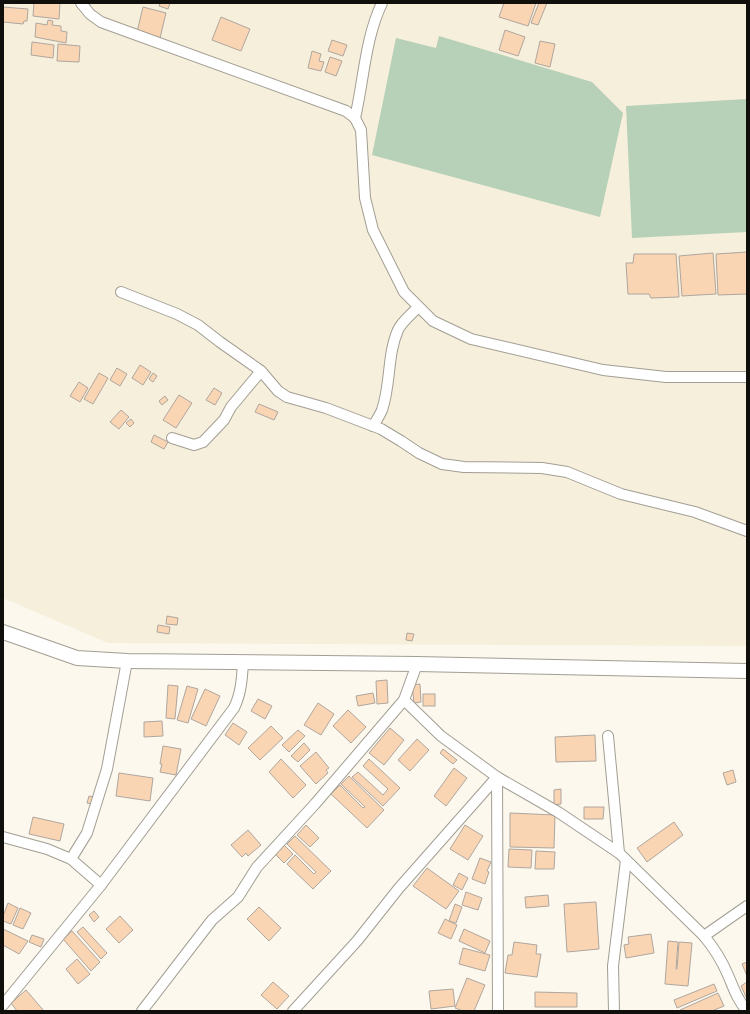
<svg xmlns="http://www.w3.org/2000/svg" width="750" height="1014" font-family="'IBM Plex Sans',sans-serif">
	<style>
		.built { fill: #f6efdc }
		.green { fill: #b7d0b8 }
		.building { fill: #fad5b4; stroke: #afa69e }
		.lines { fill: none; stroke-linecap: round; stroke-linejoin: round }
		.street-casing { stroke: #a29e93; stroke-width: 12 }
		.secondary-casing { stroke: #a29e93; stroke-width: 16 }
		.street { stroke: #fff; stroke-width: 10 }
		.secondary { stroke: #fff; stroke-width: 14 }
	</style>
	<rect width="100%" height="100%" fill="#fcf8ed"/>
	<polygon class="built" points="3,3 747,3 747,646 108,643 3,598"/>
	<g class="green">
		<polygon points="439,36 592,82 623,113 600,217 372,155 396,38 436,48"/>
		<polygon points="747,99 747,232 632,238 626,106"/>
	</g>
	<g class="building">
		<polygon points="34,3 60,3 59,19 33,16"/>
		<polygon points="160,3 170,3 168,9 159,6"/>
		<polygon points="504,3 536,3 528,26 499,17"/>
		<polygon points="539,3 547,3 538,25 531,23"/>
		<polygon points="3,7 28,9 27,21 24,21 23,24 3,22"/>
		<polygon points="143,7 166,13 160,38 137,32"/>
		<polygon points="221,17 250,29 241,51 212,40"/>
		<polygon points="48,20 53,21 52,25 61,26 61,31 67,32 66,43 35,37 36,23 47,25"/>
		<polygon points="505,30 525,37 518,56 499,50"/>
		<polygon points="332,40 347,45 343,56 328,51"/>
		<polygon points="540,41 555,44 550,67 535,63"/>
		<polygon points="32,42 54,45 53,58 31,55"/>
		<polygon points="58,44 80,46 79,62 57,61"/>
		<polygon points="312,51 321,54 319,61 324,62 321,71 308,68"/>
		<polygon points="330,57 342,61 336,76 325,72"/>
		<polygon points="747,252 747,294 718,295 716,254"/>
		<polygon points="713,253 716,294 682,296 679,256"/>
		<polygon points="634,254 676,254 679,297 651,298 649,294 628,294 626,263 633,263"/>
		<polygon points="140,365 151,372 143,385 132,378"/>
		<polygon points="117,368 127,374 120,386 110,380"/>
		<polygon points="99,373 108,378 93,404 84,399"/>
		<polygon points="153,373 157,376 153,382 149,379"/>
		<polygon points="79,382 88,388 80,402 70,396"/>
		<polygon points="214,388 222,393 215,405 206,400"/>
		<polygon points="179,395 192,403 176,428 163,420"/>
		<polygon points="165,396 168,400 162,405 159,401"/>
		<polygon points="259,404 278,412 274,420 255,412"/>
		<polygon points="121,410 129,417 119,429 110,422"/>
		<polygon points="131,419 134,423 130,427 126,423"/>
		<polygon points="154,435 168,442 164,449 151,442"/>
		<polygon points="167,616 178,618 177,625 166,624"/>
		<polygon points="158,625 170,627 169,634 157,632"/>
		<polygon points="407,633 414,634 412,641 406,640"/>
		<polygon points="387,680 388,703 377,704 376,681"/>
		<polygon points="420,684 421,702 414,703 412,685"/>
		<polygon points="168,685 178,686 175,719 166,718"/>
		<polygon points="187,686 198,689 188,723 177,720"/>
		<polygon points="205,689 220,696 206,726 191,719"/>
		<polygon points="373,693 375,703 358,706 356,696"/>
		<rect x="423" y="694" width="12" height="12"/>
		<polygon points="258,699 272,706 265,719 251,711"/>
		<polygon points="318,703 334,714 321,735 304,725"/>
		<polygon points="348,710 366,727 351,743 333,726"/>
		<polygon points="162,721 163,736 144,737 144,722"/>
		<polygon points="233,723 247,732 239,745 225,735"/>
		<polygon points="271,726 283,738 260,760 248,748"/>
		<polygon points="390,728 404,740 384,765 369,753"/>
		<polygon points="298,730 305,736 289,752 282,745"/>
		<polygon points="595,735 596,761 556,762 555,737"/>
		<polygon points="417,739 429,750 410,771 398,760"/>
		<polygon points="304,743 310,750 298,762 291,756"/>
		<polygon points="163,746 181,749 176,775 160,772 162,764 160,764"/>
		<polygon points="443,749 457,760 453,764 440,753"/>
		<polygon points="316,752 329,768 326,770 328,773 316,784 300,766"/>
		<polygon points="281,759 306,785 293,798 269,772"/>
		<polygon points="369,759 400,788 383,806 352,777 358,772 383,795 388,789 363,766"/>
		<polygon points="454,768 467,778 446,806 434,796"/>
		<polygon points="733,770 736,782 727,785 723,773"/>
		<polygon points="119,773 153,778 150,801 116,796"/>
		<polygon points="349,776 384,810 367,828 331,794 340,785 363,808 365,807 341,784"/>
		<polygon points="561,789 561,804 554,805 554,790"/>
		<polygon points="89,796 94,797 92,804 87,803"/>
		<polygon points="584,807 604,807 603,819 584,819"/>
		<polygon points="510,813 555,815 554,848 510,847"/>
		<polygon points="33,817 64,824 60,841 29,834"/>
		<polygon points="674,822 683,835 647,862 637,848"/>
		<polygon points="306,825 319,838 310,847 297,835"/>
		<polygon points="465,825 483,836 468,860 450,849"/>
		<polygon points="248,830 261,845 248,856 246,853 242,857 231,845"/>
		<polygon points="295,836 331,871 313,889 287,864 295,855 314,874 316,872 287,844"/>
		<polygon points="283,844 293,854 284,863 274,853"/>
		<polygon points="509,849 532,850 531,868 508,867"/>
		<polygon points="536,851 555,852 554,869 535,869"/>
		<polygon points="480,858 491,862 487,871 489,872 485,884 472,879"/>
		<polygon points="427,868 459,891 446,909 413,886"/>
		<polygon points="459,873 468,878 462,890 453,885"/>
		<polygon points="466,892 482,898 478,910 462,905"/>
		<polygon points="548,895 549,906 526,908 525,897"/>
		<polygon points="596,902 599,949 567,952 564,904"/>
		<polygon points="8,903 18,908 11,924 3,921 3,916"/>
		<polygon points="455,904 462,907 456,923 449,921"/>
		<polygon points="259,907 281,928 269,941 247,919"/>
		<polygon points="20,908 31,913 23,929 13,925"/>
		<polygon points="94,911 99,917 94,922 89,915"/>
		<polygon points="120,916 133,930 119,943 106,929"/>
		<polygon points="445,919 457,925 451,939 438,933"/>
		<polygon points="83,927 107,953 101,959 77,932"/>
		<polygon points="3,929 28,941 19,954 3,945"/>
		<polygon points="464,929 490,941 485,953 459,941"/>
		<polygon points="72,931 100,962 91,971 63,939"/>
		<polygon points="651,934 654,953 626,958 624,945 629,944 628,937"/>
		<polygon points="32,935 44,939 41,947 29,942"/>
		<polygon points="668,941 678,942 676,969 677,969 679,942 692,943 688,986 665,984"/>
		<polygon points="514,942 537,945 536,954 541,954 537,977 505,973 508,955 512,955"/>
		<polygon points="463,948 490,955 485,971 459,964"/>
		<polygon points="77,959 90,974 78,984 66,969"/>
		<polygon points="747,962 747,976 742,964"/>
		<polygon points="467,978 485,985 474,1011 463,1011 455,1008"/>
		<polygon points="273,982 289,996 277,1009 261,995"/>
		<polygon points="747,982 747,999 741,986"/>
		<polygon points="714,984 717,991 677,1008 674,1000"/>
		<polygon points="453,989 455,1006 431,1009 429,991"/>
		<polygon points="26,990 44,1011 17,1011 11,1003"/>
		<polygon points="535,992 577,993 577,1007 535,1007"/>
		<polygon points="718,993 724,1006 712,1011 681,1011 680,1010"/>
	</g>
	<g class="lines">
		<g class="street-casing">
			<g id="street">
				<polyline points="81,3 90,14 101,22 346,111 355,118 361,130 365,198 373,230 404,292 433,321 471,339 603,370 666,377 747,377"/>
				<path d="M355,118C364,79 365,39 382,3"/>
				<polyline points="121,292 177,314 198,325 220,342 261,371 278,391 287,397 326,408 381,429 401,441 419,453 442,464 464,467 542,468 567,472 621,494 695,512 747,531"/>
				<path d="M373,426C376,421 380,415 382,410C391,384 387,355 398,330C402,321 411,315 418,307"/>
				<polyline points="172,438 194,445 203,442 224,420 231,407 261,371"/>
				<path d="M404,700L441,736L497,777L558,812L619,853L704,936C714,948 722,961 728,975C734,989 737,999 747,1011"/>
				<polyline points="608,736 619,853"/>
				<polyline points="497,777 498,1011"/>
				<polyline points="3,837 47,849 71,859 101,885"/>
				<polyline points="71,859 87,833 107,769 127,661"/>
				<polyline points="704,936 747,906"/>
				<path d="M3,1005L101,885L234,708C241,694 242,679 243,663"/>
				<polyline points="142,1011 212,920 238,897 257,867 315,804 404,700 417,664"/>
				<polyline points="293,1011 357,941 399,888 497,777"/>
				<polyline points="614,1011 613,966 626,860"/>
			</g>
		</g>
		<g class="secondary-casing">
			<polyline id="secondary" points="3,632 77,658 127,661 417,664 747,671"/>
		</g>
		<use href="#street" class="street"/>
		<use href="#secondary" class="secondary"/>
	</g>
	<rect width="750" height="1014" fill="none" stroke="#110f0c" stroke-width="8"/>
</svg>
